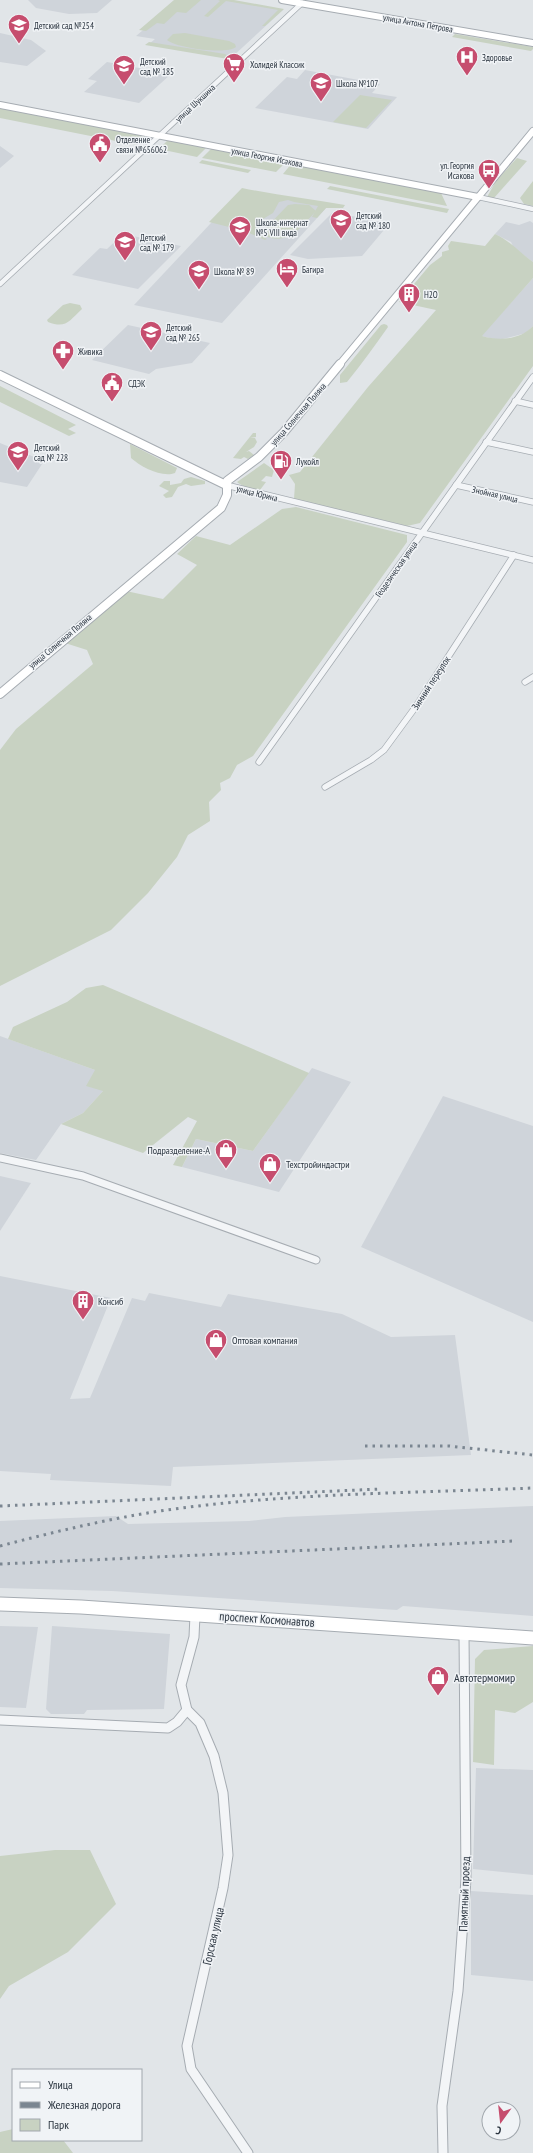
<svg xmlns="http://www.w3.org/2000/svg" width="533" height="2153" font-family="'PT Sans Narrow',sans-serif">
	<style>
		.built { fill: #cfd4da }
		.green { fill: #c8d2c2 }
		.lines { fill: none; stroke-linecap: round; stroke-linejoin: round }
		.street-far3-casing { stroke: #a6acb2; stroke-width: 6 }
		.street-far2-casing { stroke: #a6acb2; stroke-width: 7 }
		.street-far1-casing { stroke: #a6acb2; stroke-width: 9 }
		.street-casing { stroke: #a6acb2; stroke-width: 11 }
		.secondary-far2-casing { stroke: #a6acb2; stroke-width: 8 }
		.secondary-far1-casing { stroke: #a6acb2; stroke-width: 10 }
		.secondary-casing { stroke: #a6acb2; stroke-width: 15 }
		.street-far3 { stroke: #f3f5f7; stroke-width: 4.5 }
		.street-far2 { stroke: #f3f5f7; stroke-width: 5.5 }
		.street-far1 { stroke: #f3f5f7; stroke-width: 7 }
		.street { stroke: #f3f5f7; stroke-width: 9 }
		.secondary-far2 { stroke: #fff; stroke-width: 6 }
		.secondary-far1 { stroke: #fff; stroke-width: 8 }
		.secondary { stroke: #fff; stroke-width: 13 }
		.rail { stroke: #7b8691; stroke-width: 3; stroke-dasharray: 2.5 5; stroke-linecap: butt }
		.labels { text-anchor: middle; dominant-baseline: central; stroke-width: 3; stroke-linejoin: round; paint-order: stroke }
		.far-street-label { font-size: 9px; fill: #2a343f; stroke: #f0f3f6 }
		.far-poi-label { font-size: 9px; fill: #2a343f; stroke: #f0f3f6; text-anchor: start }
		.street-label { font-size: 10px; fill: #2a343f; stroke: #f0f3f6 }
		.poi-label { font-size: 10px; fill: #2a343f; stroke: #f0f3f6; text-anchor: start }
		.near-street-label { font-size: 12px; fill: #2a343f; stroke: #f0f3f6 }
		.near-poi-label { font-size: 12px; fill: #2a343f; stroke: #f0f3f6; text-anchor: start }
	</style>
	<rect width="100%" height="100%" fill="#e1e5e8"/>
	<g class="built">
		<polygon points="28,0 112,0 97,13 69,14 36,8"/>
		<polygon points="179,0 229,0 283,10 231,58 149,44 155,39 136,36"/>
		<polygon points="0,33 31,40 46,51 27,66 0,62"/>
		<polygon points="107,62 171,74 139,103 84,92 97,81 88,79"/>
		<polygon points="305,70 380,84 372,93 397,97 368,129 255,108 287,77 297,79"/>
		<polygon points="0,146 14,156 0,168"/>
		<polygon points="242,190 327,207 222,323 134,305"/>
		<polygon points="333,212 389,224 362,256 308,259 290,255"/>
		<polygon points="530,221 533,223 533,262 514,248 511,242 495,234 506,222 519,225"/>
		<polygon points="123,234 181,246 138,289 72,275 100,248 107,249"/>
		<polygon points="533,278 533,326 526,333 499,340 481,336"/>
		<polygon points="128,325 210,343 192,363 156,369 149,374 92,360"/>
		<polygon points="0,443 44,461 27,487 0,482"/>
		<polygon points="0,1036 95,1070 103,1091 83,1113 61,1124 36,1160 0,1153"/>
		<polygon points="312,1068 351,1082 279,1192 182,1167 196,1139 253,1151"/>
		<polygon points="443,1096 533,1126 533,1322 361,1247"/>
		<polygon points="0,1176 31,1183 0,1231"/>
		<polygon points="0,1276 111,1298 70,1399 90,1398 132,1298 145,1301 149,1293 221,1307 228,1294 342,1314 391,1337 455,1335 471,1455 173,1467 171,1486 50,1480 51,1474 0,1471"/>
		<polygon points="533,1506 533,1616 403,1606 397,1610 112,1591 0,1588 0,1521 116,1516 128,1524 249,1521 285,1517"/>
		<polygon points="0,1626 38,1627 26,1708 0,1707"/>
		<polygon points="52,1626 170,1634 164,1709 87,1710 84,1714 51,1714 46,1709"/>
		<polygon points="476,1768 533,1770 533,1875 473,1869"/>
		<polygon points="471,1891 533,1895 533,1981 471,1975"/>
	</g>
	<g class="green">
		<polygon points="174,0 201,0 186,13 177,12 164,24 157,23 146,31 139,30"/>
		<polygon points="218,0 234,0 284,9 265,26 262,26 278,10 226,1 208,17 204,16 220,1"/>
		<path d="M185,33L229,41L235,44L236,47C227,55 176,48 167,40L173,34Z"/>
		<polygon points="455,34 533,47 533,49 531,51 452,37"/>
		<polygon points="149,42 225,54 229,57 228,59 145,45"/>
		<polygon points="360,95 392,100 366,128 333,122"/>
		<polygon points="0,107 148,135 136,145 0,118"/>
		<polygon points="168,140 207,147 197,157 159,149"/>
		<polygon points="212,148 286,162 276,172 202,158"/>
		<polygon points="517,158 527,161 494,198 487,197 496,181"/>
		<polygon points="202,160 251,170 248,173 199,163"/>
		<polygon points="292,163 436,192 441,193 447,206 283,174"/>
		<polygon points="533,181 533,206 524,204 520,198"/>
		<polygon points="330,186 449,209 447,213 327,189"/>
		<path d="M242,188C276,195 311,199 345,205L343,208H326L317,218L312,217L318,206L294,202L288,200L279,202L273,213L258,222L256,232L267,239L265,240L245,231L209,222Z"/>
		<path d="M295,204L309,205L316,211C301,227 289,246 265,236L263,233L264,230L288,205Z"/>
		<path d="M495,234C510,241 519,252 533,262V278L482,336C499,341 520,340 533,326V366L420,523L407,526L294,499L295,484L289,475L300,472L368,387L436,310L399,302L430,265L442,256V252L449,250L448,246L451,241L485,246Z"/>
		<path d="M70,303L80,305L82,309C69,321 66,329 48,322L47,320L63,305Z"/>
		<path d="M384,324L387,325L388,327C375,345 362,364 347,382L340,383V375L381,325Z"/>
		<polygon points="0,386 76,425 68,429 76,433 69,436 0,402"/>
		<polygon points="253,433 256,433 256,437 250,438 255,438 257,442 254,447 246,452 249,451 254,455 248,459 244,457 241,459 233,458"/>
		<path d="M130,444L177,468L175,473C162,478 141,467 131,458Z"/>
		<path d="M264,463L274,470L272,477L266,476L261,481L266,482L260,490C252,490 243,487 237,482Z"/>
		<polygon points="191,477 205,481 205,484 191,486 186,484 178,487 172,497 166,498 163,495 169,491 159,486 164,481 170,481 170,485 181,483 184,479"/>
		<polygon points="296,507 407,535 407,542 253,756 237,765 230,778 220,783 221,790 209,802 210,821 188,835 177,857 148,893 111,930 0,986 0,750 16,729 93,664 87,650 65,643 126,591 163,599 197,565 177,554 196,536 230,545 282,509"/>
		<polygon points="103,985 309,1073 253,1151 196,1139 182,1167 173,1165 197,1121 188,1117 143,1153 61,1124 83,1113 103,1091 86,1086 95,1070 8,1039 13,1027 67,1002 86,988"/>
		<polygon points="533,1646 533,1702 515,1713 495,1710 494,1765 473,1762 475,1659 484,1650"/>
		<polygon points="55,1850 90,1850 116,1904 68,1952 9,1986 0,1999 0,1856"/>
		<polygon points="13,2129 13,2140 63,2140 73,2153 0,2153 0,2132"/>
	</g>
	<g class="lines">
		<g class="street-far3-casing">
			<g id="street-far3">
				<polyline points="478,197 533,209"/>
				<polyline points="0,284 302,3"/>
			</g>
		</g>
		<g class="street-far2-casing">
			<g id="street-far2">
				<polyline points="515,401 533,405"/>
				<polyline points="486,442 533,452"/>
				<polyline points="226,485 533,560"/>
				<polyline points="456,485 533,502"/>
				<polyline points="525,682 533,677"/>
				<polyline points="259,762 533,377"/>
				<polyline points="325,787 371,760 384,750 417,705 514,555"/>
			</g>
		</g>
		<g class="street-far1-casing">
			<polyline id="street-far1" points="0,1158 83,1176 316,1260"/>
		</g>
		<g class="street-casing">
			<g id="street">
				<polyline points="195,1615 194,1637 181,1685 187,1710 200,1723 214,1756 223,1793 228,1855 223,1888 187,2046 191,2069 248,2153"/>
				<polyline points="0,1720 168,1728 177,1722 187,1710"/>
				<polyline points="443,2153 442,2106 458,1991 466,1879 464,1633"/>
			</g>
		</g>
		<g class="secondary-far2-casing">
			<g id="secondary-far2">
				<polyline points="282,0 533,43"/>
				<polyline points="0,105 478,197"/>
				<polyline points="339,365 533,131"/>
			</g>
		</g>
		<g class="secondary-far1-casing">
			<g id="secondary-far1">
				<polyline points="0,375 226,485"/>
				<polyline points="0,694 221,508 227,495 227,481 259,457 284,432 340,364"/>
			</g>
		</g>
		<g class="secondary-casing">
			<polyline id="secondary" points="0,1604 81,1607 533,1638"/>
		</g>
		<use href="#street-far3" class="street-far3"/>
		<use href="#street-far2" class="street-far2"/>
		<use href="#street-far1" class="street-far1"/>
		<use href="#street" class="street"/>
		<use href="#secondary-far2" class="secondary-far2"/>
		<use href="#secondary-far1" class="secondary-far1"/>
		<use href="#secondary" class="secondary"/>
		<g class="rail">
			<polyline points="365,1446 449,1446 533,1455"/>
			<polyline points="0,1506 381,1489"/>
			<path d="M0,1546C58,1531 115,1517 174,1509C293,1493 414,1493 533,1488"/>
			<polyline points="0,1564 514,1541"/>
		</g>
	</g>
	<defs>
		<g id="school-pin" transform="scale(1.15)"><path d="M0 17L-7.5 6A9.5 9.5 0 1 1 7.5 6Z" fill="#c64d6e" stroke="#f0f3f6"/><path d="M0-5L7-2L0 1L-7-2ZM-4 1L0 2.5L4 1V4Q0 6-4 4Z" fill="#fff"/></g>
		<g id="hospital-pin" transform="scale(1.15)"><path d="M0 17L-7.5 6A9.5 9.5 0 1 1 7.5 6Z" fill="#c64d6e" stroke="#f0f3f6"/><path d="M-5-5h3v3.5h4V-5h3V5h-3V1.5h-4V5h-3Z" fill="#fff"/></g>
		<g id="supermarket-pin" transform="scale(1.15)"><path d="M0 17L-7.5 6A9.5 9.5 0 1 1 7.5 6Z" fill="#c64d6e" stroke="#f0f3f6"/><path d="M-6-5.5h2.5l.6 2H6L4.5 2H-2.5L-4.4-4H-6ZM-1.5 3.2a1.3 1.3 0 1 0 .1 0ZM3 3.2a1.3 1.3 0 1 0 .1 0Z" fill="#fff"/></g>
		<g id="civic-pin" transform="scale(1.15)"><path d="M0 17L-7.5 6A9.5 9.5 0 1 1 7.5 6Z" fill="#c64d6e" stroke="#f0f3f6"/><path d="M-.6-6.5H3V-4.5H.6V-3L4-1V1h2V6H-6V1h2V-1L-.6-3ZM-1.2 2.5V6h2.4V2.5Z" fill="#fff"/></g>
		<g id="bus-pin" transform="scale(1.15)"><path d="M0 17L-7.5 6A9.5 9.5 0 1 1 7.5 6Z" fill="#c64d6e" stroke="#f0f3f6"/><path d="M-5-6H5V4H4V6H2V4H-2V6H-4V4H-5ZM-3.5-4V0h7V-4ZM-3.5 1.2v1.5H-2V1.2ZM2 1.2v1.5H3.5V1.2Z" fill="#fff"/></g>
		<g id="hotel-pin" transform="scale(1.15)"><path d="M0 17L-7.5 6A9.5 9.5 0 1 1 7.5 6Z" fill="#c64d6e" stroke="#f0f3f6"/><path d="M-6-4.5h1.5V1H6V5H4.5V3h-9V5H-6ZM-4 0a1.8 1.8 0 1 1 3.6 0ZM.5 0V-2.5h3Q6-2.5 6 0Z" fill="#fff"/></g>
		<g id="building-pin" transform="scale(1.15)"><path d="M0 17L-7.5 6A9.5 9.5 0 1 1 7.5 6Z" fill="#c64d6e" stroke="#f0f3f6"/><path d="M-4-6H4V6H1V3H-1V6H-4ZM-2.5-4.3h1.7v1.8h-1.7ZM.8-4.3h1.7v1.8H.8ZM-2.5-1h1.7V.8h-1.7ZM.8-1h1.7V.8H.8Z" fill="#fff"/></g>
		<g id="pharmacy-pin" transform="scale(1.15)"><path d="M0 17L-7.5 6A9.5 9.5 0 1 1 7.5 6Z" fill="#c64d6e" stroke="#f0f3f6"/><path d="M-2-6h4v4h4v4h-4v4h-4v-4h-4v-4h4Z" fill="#fff"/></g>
		<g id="fuel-pin" transform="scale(1.15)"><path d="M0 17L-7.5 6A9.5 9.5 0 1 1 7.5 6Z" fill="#c64d6e" stroke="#f0f3f6"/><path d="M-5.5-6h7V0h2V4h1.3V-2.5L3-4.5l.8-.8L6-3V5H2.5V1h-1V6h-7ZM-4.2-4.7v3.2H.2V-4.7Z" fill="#fff"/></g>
		<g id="shop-pin" transform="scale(1.15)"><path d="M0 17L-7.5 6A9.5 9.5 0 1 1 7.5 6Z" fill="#c64d6e" stroke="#f0f3f6"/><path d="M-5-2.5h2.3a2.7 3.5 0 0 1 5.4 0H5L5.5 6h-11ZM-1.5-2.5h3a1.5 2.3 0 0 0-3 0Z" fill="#fff"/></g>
	</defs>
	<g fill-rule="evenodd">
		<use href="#school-pin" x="19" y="25"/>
		<use href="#hospital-pin" x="467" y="57"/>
		<use href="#supermarket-pin" x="234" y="64"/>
		<use href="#school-pin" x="124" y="66"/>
		<use href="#school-pin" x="321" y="83"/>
		<use href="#civic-pin" x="100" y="144"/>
		<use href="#bus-pin" x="489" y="170"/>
		<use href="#school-pin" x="341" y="220"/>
		<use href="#school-pin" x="240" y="227"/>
		<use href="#school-pin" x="125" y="242"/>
		<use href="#hotel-pin" x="287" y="269"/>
		<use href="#school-pin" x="199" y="271"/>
		<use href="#building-pin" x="409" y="294"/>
		<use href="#school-pin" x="151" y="332"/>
		<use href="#pharmacy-pin" x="63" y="351"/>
		<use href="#civic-pin" x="112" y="383"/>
		<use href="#school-pin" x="18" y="452"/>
		<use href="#fuel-pin" x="281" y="461"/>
		<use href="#shop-pin" x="226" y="1150"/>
		<use href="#shop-pin" x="270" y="1164"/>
		<use href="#building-pin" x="83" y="1301"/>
		<use href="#shop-pin" x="216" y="1340"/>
		<use href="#shop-pin" x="438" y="1677"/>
	</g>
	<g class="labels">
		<g class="far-street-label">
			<text transform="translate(418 23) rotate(10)">улица Антона Петрова</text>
			<text transform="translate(195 103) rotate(-43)">улица Шукшина</text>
			<text transform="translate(267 157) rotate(11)">улица Георгия Исакова</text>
			<text transform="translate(298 414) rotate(-49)">улица Солнечная Поляна</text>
			<text transform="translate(257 493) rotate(14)">улица Юрина</text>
			<text transform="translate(495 494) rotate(13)">Знойная улица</text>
			<text transform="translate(396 569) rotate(-55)">Геодезическая улица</text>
			<text transform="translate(60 641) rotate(-40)">улица Солнечная Поляна</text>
		</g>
		<g class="far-poi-label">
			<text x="34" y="25">Детский сад №254</text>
			<text x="482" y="57">Здоровье</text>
			<text x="140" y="61">Детский<tspan x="140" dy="10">сад № 185</tspan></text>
			<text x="250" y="64">Холидей Классик</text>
			<text x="336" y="83">Школа №107</text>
			<text x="116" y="139">Отделение<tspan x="116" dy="10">связи №656062</tspan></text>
			<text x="474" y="165" text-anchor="end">ул. Георгия<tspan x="474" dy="10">Исакова</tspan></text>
			<text x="356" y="215">Детский<tspan x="356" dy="10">сад № 180</tspan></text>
			<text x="256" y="222">Школа-интернат<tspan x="256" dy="10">№5 VIII вида</tspan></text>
			<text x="140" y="237">Детский<tspan x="140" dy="10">сад № 179</tspan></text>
			<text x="302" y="269">Багира</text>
			<text x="214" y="271">Школа № 89</text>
			<text x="424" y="294">H2O</text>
			<text x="166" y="327">Детский<tspan x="166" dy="10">сад № 265</tspan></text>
			<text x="78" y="351">Живика</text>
			<text x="128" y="383">СДЭК</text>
			<text x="34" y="447">Детский<tspan x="34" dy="10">сад № 228</tspan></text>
			<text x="296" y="461">Лукойл</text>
		</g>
		<g class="street-label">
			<text transform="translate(431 683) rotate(-57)">Зимний переулок</text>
		</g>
		<g class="poi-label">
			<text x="210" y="1150" text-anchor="end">Подразделение-А</text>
			<text x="286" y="1164">Техстройиндастри</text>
			<text x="98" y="1301">Консиб</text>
			<text x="232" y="1340">Оптовая компания</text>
		</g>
		<g class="near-street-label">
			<text transform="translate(267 1619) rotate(4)">проспект Космонавтов</text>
			<text transform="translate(464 1894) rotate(-88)">Памятный проезд</text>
			<text transform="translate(213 1936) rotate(-77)">Горская улица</text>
		</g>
		<g class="near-poi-label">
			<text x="454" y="1677">Автотермомир</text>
		</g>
	</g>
	<rect x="12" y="2069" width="130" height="72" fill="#f0f3f6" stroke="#a1a7ad"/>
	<rect x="20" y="2082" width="20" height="6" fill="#ffffff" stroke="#a1a7ad"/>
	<text x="48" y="2089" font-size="12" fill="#2a343f">Улица</text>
	<rect x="20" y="2102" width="20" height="6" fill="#7b8691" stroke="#a1a7ad"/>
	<text x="48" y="2109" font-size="12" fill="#2a343f">Железная дорога</text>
	<rect x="20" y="2119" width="20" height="12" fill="#c8d2c2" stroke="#a1a7ad"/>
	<text x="48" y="2129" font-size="12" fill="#2a343f">Парк</text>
	<g transform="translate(501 2121) rotate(195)"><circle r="19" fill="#f0f3f6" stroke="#a1a7ad"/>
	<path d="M0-3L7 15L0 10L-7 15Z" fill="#c64d6e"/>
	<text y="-6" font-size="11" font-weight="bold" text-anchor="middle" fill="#2a343f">С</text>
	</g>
</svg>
